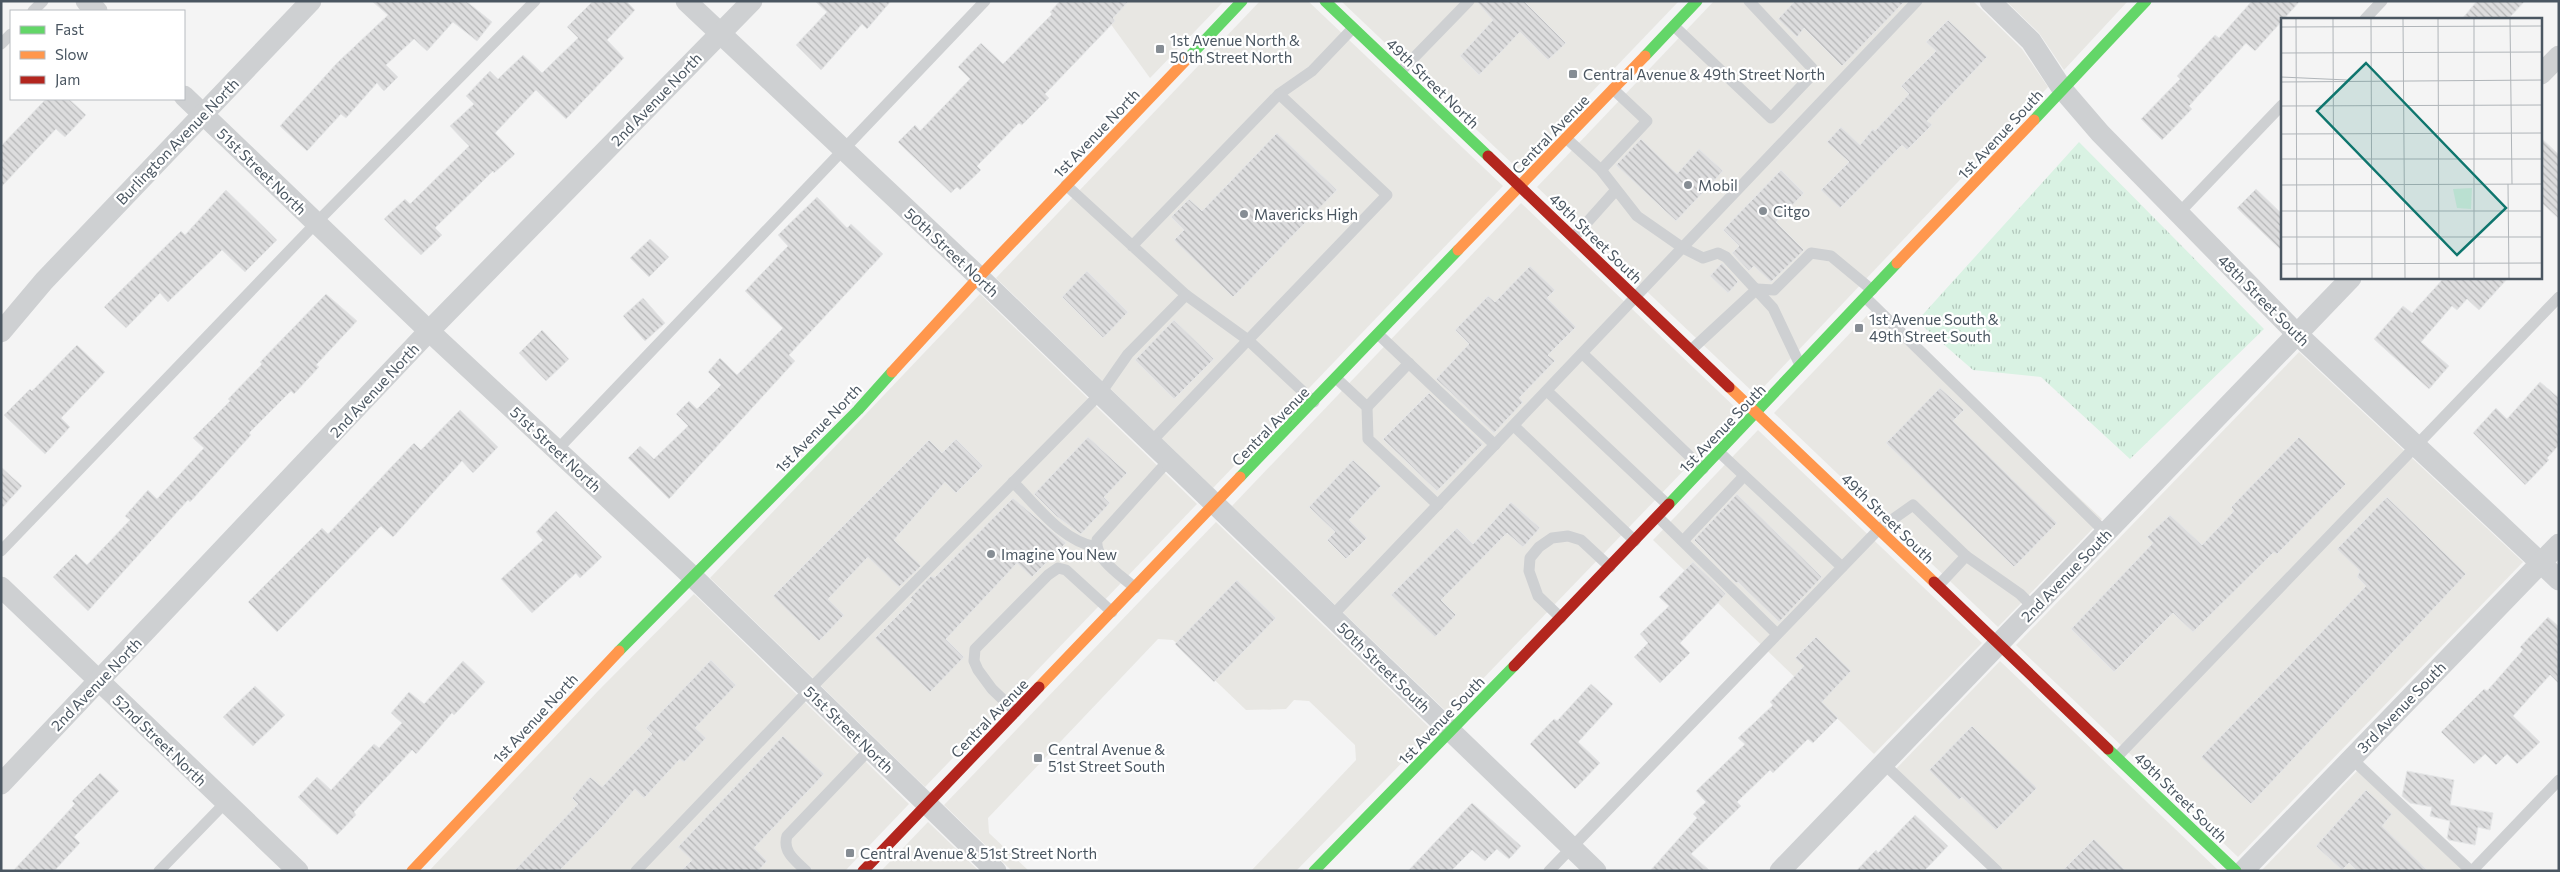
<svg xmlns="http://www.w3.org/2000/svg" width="2560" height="872" font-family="Commissioner,sans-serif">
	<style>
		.commercial { fill: #e8e7e3 }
		.park { fill: url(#park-tufts) }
		.building { fill: url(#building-back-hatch); stroke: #e5e6e7 }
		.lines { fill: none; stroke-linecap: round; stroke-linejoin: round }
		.lane { stroke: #ced0d2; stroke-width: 11 }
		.street { stroke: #ced0d2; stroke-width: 21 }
		.fast { stroke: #63d668; stroke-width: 11 }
		.slow { stroke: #ff974d; stroke-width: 11 }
		.jam { stroke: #b3261e; stroke-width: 11 }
		.poi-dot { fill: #868d94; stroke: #fff; stroke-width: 2 }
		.labels { text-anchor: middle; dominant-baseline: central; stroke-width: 4.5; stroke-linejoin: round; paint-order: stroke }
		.poi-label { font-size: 15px; fill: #4a5661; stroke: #fff; text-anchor: start }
		.street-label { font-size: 15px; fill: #4a5661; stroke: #fff }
		.inset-road { fill: none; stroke: #b0b5b9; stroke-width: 1 }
		.view { fill: #0f766e; fill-opacity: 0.15; stroke: #0f766e; stroke-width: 2.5 }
		.inset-edge { fill: none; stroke: #4a5661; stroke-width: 2.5 }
	</style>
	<defs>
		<pattern id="park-tufts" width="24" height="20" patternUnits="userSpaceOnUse" patternTransform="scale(1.25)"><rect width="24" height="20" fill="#d9f2e3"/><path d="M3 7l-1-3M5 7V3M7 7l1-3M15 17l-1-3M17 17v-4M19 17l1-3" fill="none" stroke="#b2c7bb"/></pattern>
		<pattern id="building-back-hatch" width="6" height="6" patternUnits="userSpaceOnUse" patternTransform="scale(1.25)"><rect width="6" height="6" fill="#ddddde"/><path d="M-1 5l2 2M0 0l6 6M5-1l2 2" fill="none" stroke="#b5b6b7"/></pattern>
	</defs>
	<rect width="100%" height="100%" fill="#f4f4f4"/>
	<g class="commercial">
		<polygon points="1094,1 1224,1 1150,78"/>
		<polygon points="1260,1 1308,1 1503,186 1213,488 996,278"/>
		<polygon points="1341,1 1679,1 1518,169"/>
		<polygon points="1714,1 1973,1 2022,49 2048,87 1756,395 1537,187"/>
		<polygon points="2006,1 2128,1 2064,70 2039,33"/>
		<polygon points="1521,203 1740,412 1449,714 1232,506"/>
		<polygon points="980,294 1197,504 925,787 710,578"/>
		<polygon points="1875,307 2102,519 1998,627 1774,413"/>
		<polygon points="2299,352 2523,562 2238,857 2016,645"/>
		<polygon points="1758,430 1982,643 1874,754 1653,540"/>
		<polygon points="1216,522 1433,731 1296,871 1251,871 1356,760 1355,745 1309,701 1294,700 1286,709 1246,710 1173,640 1158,639 988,818 989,833 1029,871 1012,871 944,805"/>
		<polygon points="694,594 909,804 845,871 429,871 598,691"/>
		<polygon points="2000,661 2219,871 1994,871 1893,772"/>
		<polygon points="2358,770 2465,871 2261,871"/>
		<polygon points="928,822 979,871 881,871"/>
	</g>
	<polygon class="park" points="2079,142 2264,329 2130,459 2041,377 1973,370 1917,321"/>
	<g class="building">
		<polygon points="372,1 466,1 492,22 477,41 453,22 427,51 414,39 386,65 398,77 384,91 377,83 346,118 341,114 307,151 280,126 337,63 388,15"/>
		<polygon points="593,1 626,1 635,10 607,40 624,58 566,119 536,90 495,133 515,154 494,173 493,171 435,228 442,235 421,255 384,219 405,199 410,204 469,146 450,126 474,104 466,96 490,71 498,79 523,55 542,73 578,38 567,27"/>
		<polygon points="815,1 891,1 867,29 862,24 821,70 796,45 827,12"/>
		<polygon points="1060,1 1129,1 1113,18 1115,21 1045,94 1049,98 1022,125 1019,123 977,166 981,170 960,190 957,187 951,193 898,142 915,125 920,131 970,79 958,67 981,43 1003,64 1052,14 1050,12"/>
		<polygon points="1476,1 1524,1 1566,43 1548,60 1520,32 1479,75 1460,56 1493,20"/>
		<polygon points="1795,1 1905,1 1842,66 1804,28 1797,37 1778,19"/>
		<polygon points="2252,1 2300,1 2255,51 2246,43 2189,106 2192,109 2162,140 2141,119 2180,79 2177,76 2215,35 2219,38"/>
		<polygon points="2477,1 2525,1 2508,19 2462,19"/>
		<polygon points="1948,20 1987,57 1927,121 1932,125 1907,150 1902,145 1840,208 1821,190 1849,162 1827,142 1841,127 1860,145 1873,129 1875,131 1909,94 1901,86 1936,51 1926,42"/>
		<polygon points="46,99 69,99 86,115 65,137 56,129 1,187 1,146"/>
		<polygon points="1277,133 1337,190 1233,297 1174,240 1184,230 1171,217 1189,199 1202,211"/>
		<polygon points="2541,138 2559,155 2559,219 2541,202"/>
		<polygon points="1641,139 1677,174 1699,149 1723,171 1676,221 1616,165"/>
		<polygon points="1781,170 1804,193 1776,222 1804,250 1771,282 1754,266 1749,271 1732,253 1739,246 1723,230"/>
		<polygon points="2256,189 2282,214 2282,251 2237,208"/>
		<polygon points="226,190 277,240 245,272 222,250 168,302 160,293 126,328 104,307 181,231 185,235"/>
		<polygon points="817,197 847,228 851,224 883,254 789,355 795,361 669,499 628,458 640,446 654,459 688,426 676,414 689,401 697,409 721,385 708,372 720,358 737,375 783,328 745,291 788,246 778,235"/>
		<polygon points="650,239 669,257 649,277 630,258"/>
		<polygon points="1722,263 1738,282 1728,293 1710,276"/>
		<polygon points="1530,266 1555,290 1547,298 1576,327 1548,355 1555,361 1519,398 1523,402 1494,433 1436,379 1469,344 1455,330 1488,296 1495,302"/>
		<polygon points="1087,271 1128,312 1103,338 1062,297"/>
		<polygon points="2444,278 2508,278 2479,310 2467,299 2457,310 2452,306 2421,342 2449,366 2429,389 2374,339 2403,306 2412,313"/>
		<polygon points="326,294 357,321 316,365 319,367 294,394 291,391 249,433 251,435 190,502 188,500 88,611 53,577 76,554 87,565 130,520 125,516 148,490 157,499 204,448 193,438 230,401 228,399 262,364 260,362"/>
		<polygon points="643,298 665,323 645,341 623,316"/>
		<polygon points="1174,320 1214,359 1174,399 1135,360"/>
		<polygon points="542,330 569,359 546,381 519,353"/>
		<polygon points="77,345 105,372 61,418 70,427 45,454 4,415 30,389 32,391"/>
		<polygon points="2540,382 2559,398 2559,445 2547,458 2549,460 2525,485 2473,433 2496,408 2507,419"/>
		<polygon points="1940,388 1964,410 1953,421 2057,523 2014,567 1886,443"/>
		<polygon points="1429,393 1483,444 1437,491 1383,439"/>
		<polygon points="460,410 498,447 473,473 462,461 393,537 381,526 277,632 248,602 322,528 328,534 414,443 421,450"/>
		<polygon points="1088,437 1127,473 1104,497 1110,503 1081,534 1056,516 1034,494"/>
		<polygon points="2299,437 2346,484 2277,554 2274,552 2193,632 2173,613 2114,672 2071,629 2153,543 2147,537 2170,515 2202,545 2234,511 2231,507"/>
		<polygon points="956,439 983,466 956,493 945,482 894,540 921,566 899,587 868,557 828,599 844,615 819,641 773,596 929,440 942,453"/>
		<polygon points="1353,460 1381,486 1349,520 1367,538 1346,559 1327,540 1335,532 1309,507"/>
		<polygon points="1,467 22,486 1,509"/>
		<polygon points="1737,494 1822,577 1779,622 1738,582 1736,583 1694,540"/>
		<polygon points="2387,497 2466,574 2251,804 2201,757 2366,586 2357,577 2360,571 2337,549"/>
		<polygon points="1013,498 1066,543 1032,577 1017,563 946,639 964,657 930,692 875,638 913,600 910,598 931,576 934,578"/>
		<polygon points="1511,502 1540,528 1523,547 1507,533 1441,600 1456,615 1435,637 1391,595 1457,528 1473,544"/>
		<polygon points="556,511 602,557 580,578 576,573 532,613 501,579 543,540 536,532"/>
		<polygon points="1693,562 1726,594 1680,643 1690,653 1660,683 1634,657 1648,643 1640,634 1669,606 1659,597"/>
		<polygon points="1237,580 1276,618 1214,682 1175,644"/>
		<polygon points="2548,617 2559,627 2559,684 2550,675 2513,716 2540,742 2517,764 2507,754 2496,765 2485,754 2474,764 2441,732 2484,689 2487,691 2523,650 2520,647"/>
		<polygon points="1816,637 1851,671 1822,702 1838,718 1813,743 1808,739 1773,773 1770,770 1737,802 1741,806 1691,854 1710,871 1650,871 1697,818 1693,814 1706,802 1696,791 1745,744 1738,738 1773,705 1770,702 1804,666 1795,658"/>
		<polygon points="711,660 736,685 695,728 706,738 684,762 680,759 644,798 635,789 604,825 559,871 514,871 578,804 572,798 590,777 602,787 652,734 646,728"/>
		<polygon points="463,661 485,682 454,715 452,713 416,754 412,750 354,812 356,815 337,835 298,797 317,777 331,790 374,744 379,748 402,723 391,713 409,692 424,704"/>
		<polygon points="1591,684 1613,704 1578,742 1600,763 1575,789 1530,744 1554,719 1557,721"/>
		<polygon points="255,686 285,715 253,746 223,717"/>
		<polygon points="1972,726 2037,788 1996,830 1962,797 1959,800 1929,770"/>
		<polygon points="783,736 824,774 754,848 767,861 758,871 681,871 692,860 678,847"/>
		<polygon points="2407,771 2454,780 2450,805 2493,813 2490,830 2478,827 2475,845 2449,840 2447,838 2450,821 2430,816 2432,807 2410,803 2402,796"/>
		<polygon points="100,773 119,791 74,837 80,843 54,871 13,871 75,804 72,801"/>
		<polygon points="2366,790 2392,814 2382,826 2428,871 2357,871 2349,863 2342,870 2316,846"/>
		<polygon points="1472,803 1521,846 1509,859 1497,849 1485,861 1472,850 1451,871 1408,871"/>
		<polygon points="1915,815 1948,846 1924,871 1856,871 1876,850 1878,853"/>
		<polygon points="2094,839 2126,871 2062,871"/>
	</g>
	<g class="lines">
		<g class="lane">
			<polyline points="33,11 43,1"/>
			<polyline points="2365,19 2382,1"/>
			<polyline points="1674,26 1771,118 1813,74 1812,68 1749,1"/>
			<polyline points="1,44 11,34"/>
			<polyline points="1400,72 1469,1"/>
			<polyline points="1279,94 1312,71 1353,28"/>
			<polyline points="1566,138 1601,170 1637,216 1683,248 1703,258 1718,253 1726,257 1773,308 1800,365"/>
			<polyline points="1601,170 1647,121 1613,89"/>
			<polyline points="1066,185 1186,295 1248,340 1387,195 1279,94 1132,246"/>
			<polyline points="2179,213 2282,105"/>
			<polyline points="1574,237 1616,190"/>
			<polyline points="1866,298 2106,533"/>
			<polyline points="1378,334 1495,445"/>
			<polyline points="1691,350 1757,289 1774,290 1811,253 1831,256 1872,290"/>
			<polyline points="1583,354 1703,469"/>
			<polyline points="1336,378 1367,407 1368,439 1438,505"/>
			<polyline points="1547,391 1668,505"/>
			<polyline points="1367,407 1409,363"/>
			<polyline points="1514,426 1635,541"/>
			<polyline points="1150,443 1248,340 1314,402"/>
			<polyline points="557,450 985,1"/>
			<polyline points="1719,452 1842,567"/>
			<path d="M1013,482C1037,506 1062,541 1096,547"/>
			<polyline points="1658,517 1777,634"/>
			<polyline points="1683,541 1744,476"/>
			<polyline points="1,551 316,223 535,1"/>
			<polyline points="1966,556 2020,594 2034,608"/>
			<path d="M1135,588C1122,576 1094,559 1097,540L1168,461"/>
			<polyline points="1331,617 1917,1"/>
			<polyline points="1561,618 1538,596 1529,571 1530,558 1539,547 1552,538 1568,536 1581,540 1610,567"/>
			<polyline points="1016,712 992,689 978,670 974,661 975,649 1048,575 1058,568 1066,570 1112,612"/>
			<polyline points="2117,757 2559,297"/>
			<polyline points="2352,759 2471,871"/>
			<polyline points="1884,764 1997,871"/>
			<polyline points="159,871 226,802"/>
			<polyline points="636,871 809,690 1100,394 1128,354 1186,295"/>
			<path d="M806,871C796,861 782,852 787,836L870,749"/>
			<polyline points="1549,871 1879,529 1913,505 1966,556 1938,586"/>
			<polyline points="2472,871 2559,780"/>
		</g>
		<g class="street">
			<polyline points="86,1 97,11"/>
			<polyline points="686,1 979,277 1596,871"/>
			<polyline points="1990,1 2031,41 2063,90 2100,133 2298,335 2559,580"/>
			<polyline points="2541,74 2559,56"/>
			<polyline points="184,96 429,331 693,577 996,871"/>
			<polyline points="1,332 44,281 311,1"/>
			<polyline points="1,587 298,871"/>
			<polyline points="1,784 429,331 752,1"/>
			<polyline points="1780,871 2351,278"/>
			<polyline points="2243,871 2559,544"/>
		</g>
		<g class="fast">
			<polyline points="1325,1 1488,156"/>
			<polyline points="1645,56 1697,1"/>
			<polyline points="1189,57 1242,1"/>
			<polyline points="2034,120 2146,1"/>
			<polyline points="1240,477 1458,250"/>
			<polyline points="1669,504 1897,263"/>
			<polyline points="619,651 858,410 892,372"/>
			<polyline points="2108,749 2236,871"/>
			<polyline points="1314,871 1514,666"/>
		</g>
		<g class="slow">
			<polyline points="1458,250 1645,56"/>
			<polyline points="1897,263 2034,120"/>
			<polyline points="892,372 979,277 1189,57"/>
			<polyline points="1729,387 1934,582"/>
			<polyline points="1039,687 1240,477"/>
			<polyline points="412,871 619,651"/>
		</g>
		<g class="jam">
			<polyline points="1488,156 1729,387"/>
			<polyline points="1934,582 2108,749"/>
			<polyline points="1514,666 1669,504"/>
			<polyline points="863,871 1039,687"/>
		</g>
	</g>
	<g class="poi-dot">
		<rect x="1155" y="44" width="10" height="10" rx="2.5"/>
		<rect x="1568" y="69" width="10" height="10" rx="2.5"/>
		<circle cx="1688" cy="185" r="5"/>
		<circle cx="1763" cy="211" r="5"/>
		<circle cx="1244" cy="214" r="5"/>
		<rect x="1854" y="323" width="10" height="10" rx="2.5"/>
		<circle cx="991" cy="554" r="5"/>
		<rect x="1033" y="753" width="10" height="10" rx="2.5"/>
		<rect x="845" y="848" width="10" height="10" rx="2.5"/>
	</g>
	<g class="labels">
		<g class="poi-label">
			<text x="1170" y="40">1st Avenue North &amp;<tspan x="1170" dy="17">50th Street North</tspan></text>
			<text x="1583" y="74">Central Avenue &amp; 49th Street North</text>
			<text x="1698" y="185">Mobil</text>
			<text x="1773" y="211">Citgo</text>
			<text x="1254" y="214">Mavericks High</text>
			<text x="1869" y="319">1st Avenue South &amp;<tspan x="1869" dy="17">49th Street South</tspan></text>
			<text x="1001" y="554">Imagine You New</text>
			<text x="1048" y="749">Central Avenue &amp;<tspan x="1048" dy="17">51st Street South</tspan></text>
			<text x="860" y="853">Central Avenue &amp; 51st Street North</text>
		</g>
		<g class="street-label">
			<text transform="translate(1433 83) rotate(44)">49th Street North</text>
			<text transform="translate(656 99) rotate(-46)">2nd Avenue North</text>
			<text transform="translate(1096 133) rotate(-46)">1st Avenue North</text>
			<text transform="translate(1550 134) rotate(-46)">Central Avenue</text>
			<text transform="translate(2000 134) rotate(-47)">1st Avenue South</text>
			<text transform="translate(177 141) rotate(-46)">Burlington Avenue North</text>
			<text transform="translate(262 171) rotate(44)">51st Street North</text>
			<text transform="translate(1596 238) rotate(44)">49th Street South</text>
			<text transform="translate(952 252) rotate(43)">50th Street North</text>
			<text transform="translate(2264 300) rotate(45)">48th Street South</text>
			<text transform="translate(374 390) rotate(-47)">2nd Avenue North</text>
			<text transform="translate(1270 426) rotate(-46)">Central Avenue</text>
			<text transform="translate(818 428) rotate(-46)">1st Avenue North</text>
			<text transform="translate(1722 428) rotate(-46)">1st Avenue South</text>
			<text transform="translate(556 449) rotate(43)">51st Street North</text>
			<text transform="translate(1888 518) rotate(44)">49th Street South</text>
			<text transform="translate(2066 575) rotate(-46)">2nd Avenue South</text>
			<text transform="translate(1384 667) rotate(44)">50th Street South</text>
			<text transform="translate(96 684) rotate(-46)">2nd Avenue North</text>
			<text transform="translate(2401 707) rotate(-46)">3rd Avenue South</text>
			<text transform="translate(535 718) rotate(-47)">1st Avenue North</text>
			<text transform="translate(989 718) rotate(-46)">Central Avenue</text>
			<text transform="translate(1441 720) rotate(-46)">1st Avenue South</text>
			<text transform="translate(849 729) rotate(44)">51st Street North</text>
			<text transform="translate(160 740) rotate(44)">52nd Street North</text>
			<text transform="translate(2181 797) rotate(44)">49th Street South</text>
		</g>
	</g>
	<g transform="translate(2281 18)">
		<rect width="261" height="261" fill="#f4f4f4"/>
		<path d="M191,170L190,191L176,190L172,171Z" fill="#d9f2e3"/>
		<path class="inset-road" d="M15,1L16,261M52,1L53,261M90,1L91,261M122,1L124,261M157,1L158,261M193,1V261M229,1L231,166M0,9L262,8M0,35L262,34M0,59L66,62M0,64L262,62M0,88L262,87M0,116L262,115M0,141H262M227,166L228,261M0,167L262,166M0,193H262M0,219H262M0,246L262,245"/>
		<path class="view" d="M85,45L225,190L176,237L36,93Z"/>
		<rect width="261" height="261" class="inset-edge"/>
	</g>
	<rect width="2560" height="872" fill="none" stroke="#4a5661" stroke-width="5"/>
	<rect x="10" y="10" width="175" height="90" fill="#ffffff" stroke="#b7bbc0"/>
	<rect x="20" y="26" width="25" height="8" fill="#63d668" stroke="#b7bbc0"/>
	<text x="55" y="35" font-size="15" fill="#4a5661">Fast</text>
	<rect x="20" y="51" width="25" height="8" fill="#ff974d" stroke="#b7bbc0"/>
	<text x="55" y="60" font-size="15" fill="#4a5661">Slow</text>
	<rect x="20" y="76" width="25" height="8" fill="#b3261e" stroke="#b7bbc0"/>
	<text x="55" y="85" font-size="15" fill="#4a5661">Jam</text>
</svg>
